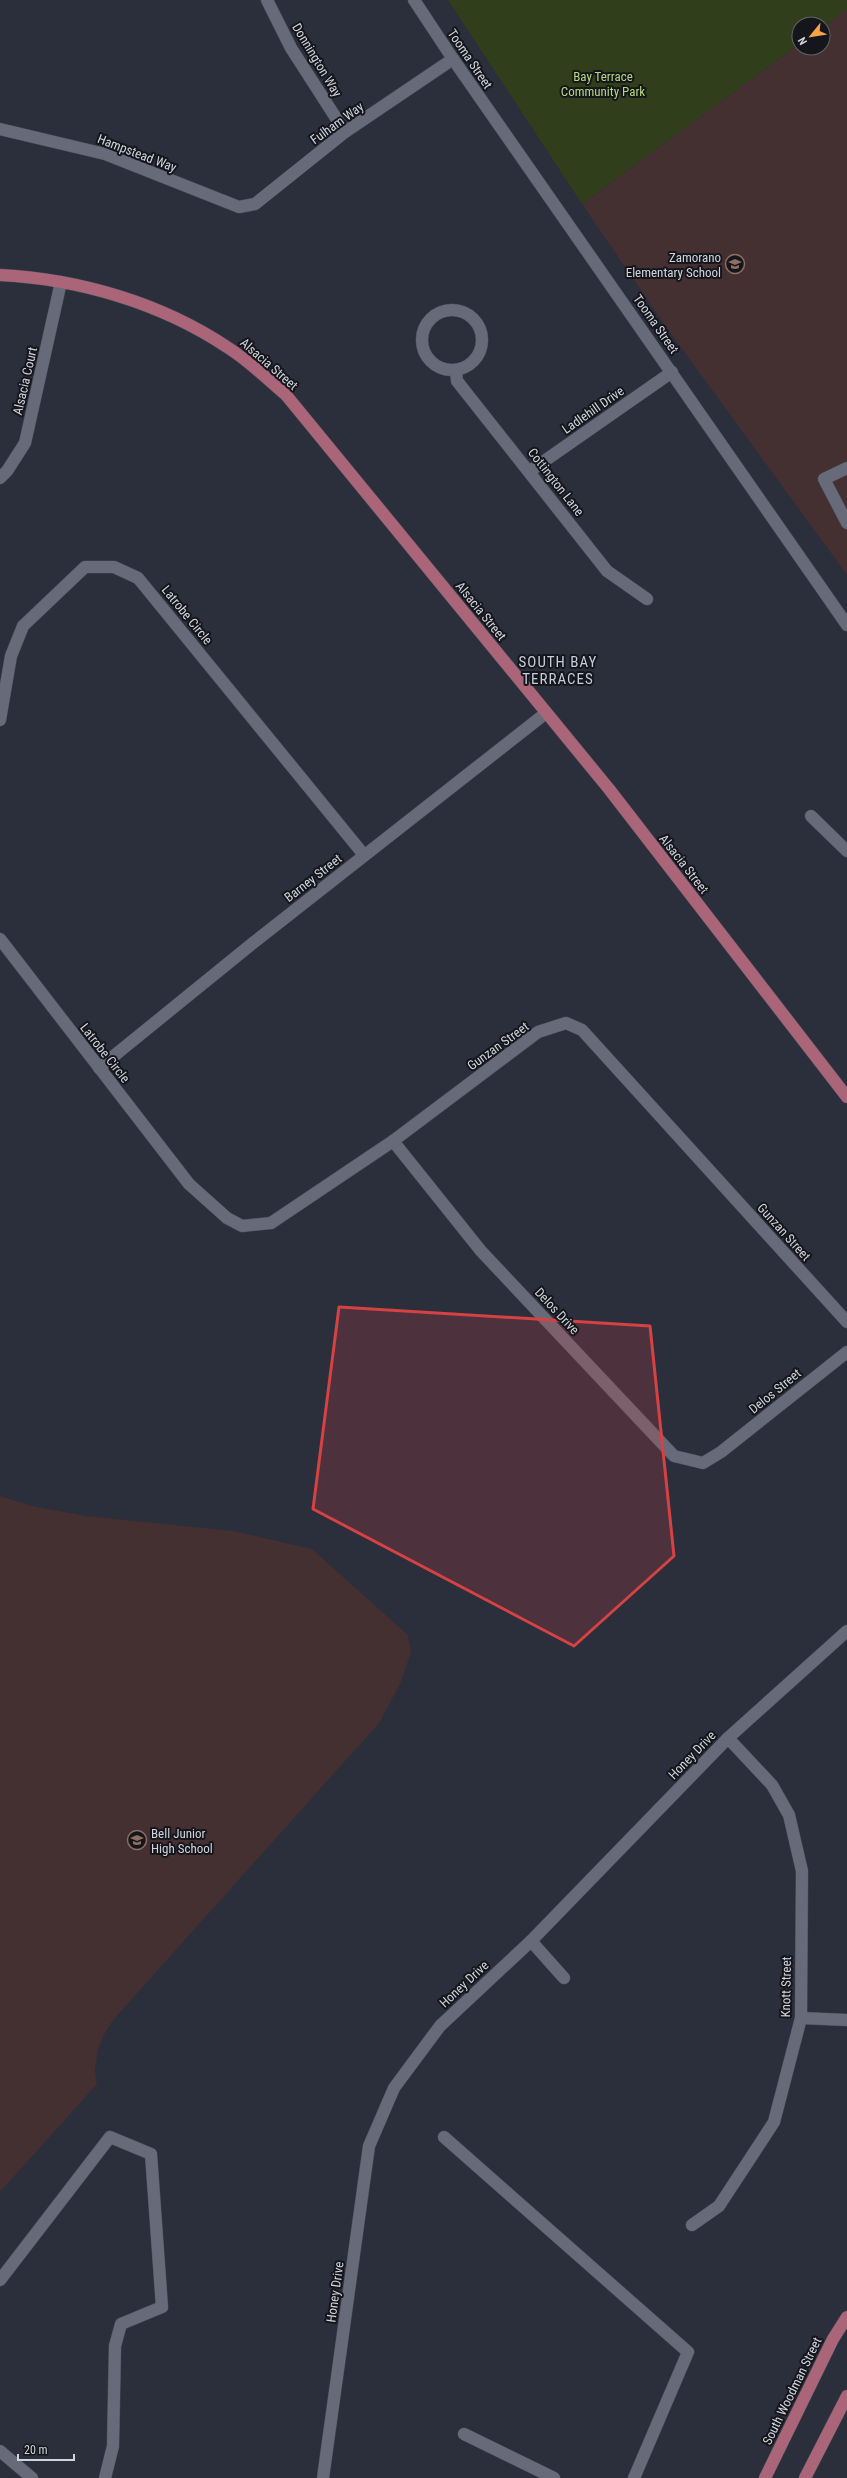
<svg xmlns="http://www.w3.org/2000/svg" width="847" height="2478" font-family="'Roboto Condensed',sans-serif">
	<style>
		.education { fill: #443031 }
		.green { fill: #313e1b }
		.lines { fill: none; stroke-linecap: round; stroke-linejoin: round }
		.minor-casing { stroke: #484b56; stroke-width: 13 }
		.major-casing { stroke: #484b56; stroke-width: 13 }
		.minor { stroke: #666a79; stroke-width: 12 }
		.major { stroke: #aa6678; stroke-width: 12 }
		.marked { fill: #d54243; fill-opacity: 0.2; stroke: #d54243; stroke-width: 3; stroke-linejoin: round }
		.labels { text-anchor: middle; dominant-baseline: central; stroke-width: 4; stroke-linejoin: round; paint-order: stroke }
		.street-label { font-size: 13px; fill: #d2d4dd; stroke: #15161c }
		.park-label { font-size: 13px; fill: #b5d87e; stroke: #15161c }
		.poi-label { font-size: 13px; fill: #d2d4dd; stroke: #15161c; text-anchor: end }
		.quarter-label { font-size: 15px; letter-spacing: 1px; fill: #c7cbdc; stroke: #15161c }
	</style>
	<rect width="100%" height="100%" fill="#2b2e3b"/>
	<g class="education">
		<polygon points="847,9 847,575 664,324 582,204 799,44 799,48 823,48 823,27"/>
		<polygon points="0,1496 32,1506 86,1516 233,1531 312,1549 408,1635 411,1652 401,1682 380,1722 114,2019 107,2029 98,2048 95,2071 97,2084 0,2192"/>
	</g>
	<polygon class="green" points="448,0 847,0 847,9 823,27 823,24 799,24 799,44 582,204"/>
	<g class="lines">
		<g class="minor-casing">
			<g id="minor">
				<polyline points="267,0 291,48 345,132"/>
				<polyline points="414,0 453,59 847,625"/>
				<polyline points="0,129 105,154 239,207 255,204 345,132 453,59"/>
				<circle cx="452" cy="340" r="30"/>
				<polyline points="456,371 457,381 607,571 647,599"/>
				<polyline points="847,468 824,479 847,523"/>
				<polyline points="530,471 672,372"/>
				<polyline points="0,478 7,471 25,443 61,282"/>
				<polyline points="0,720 11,656 23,626 85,567 114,567 138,578 364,855"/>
				<polyline points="811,816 847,851"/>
				<polyline points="0,939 189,1184 227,1218 242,1226 271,1223 393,1141 538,1032 566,1023 582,1030 847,1322"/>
				<polyline points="99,1068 253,943 546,713"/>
				<polyline points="393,1141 481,1251 674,1456 703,1463 721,1452 847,1352"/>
				<polyline points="531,1941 564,1978"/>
				<polyline points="801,2018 847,2020"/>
				<polyline points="444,2137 688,2352 634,2478"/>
				<polyline points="692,2225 719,2206 774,2122 801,2018 802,1871 789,1815 772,1785 728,1738"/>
				<polyline points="0,2280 110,2137 151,2154 162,2307 121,2324 115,2346 113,2446 105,2478"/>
				<polyline points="464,2434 554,2478"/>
				<polyline points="0,2451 32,2478"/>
				<polyline points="323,2478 369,2146 394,2088 440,2026 531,1941 728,1738 847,1631"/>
			</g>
		</g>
		<g class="major-casing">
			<g id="major">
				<path d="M0,275C79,279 161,303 227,347C248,360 267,379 286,395L609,789L847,1097"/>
				<polyline points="765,2478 833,2339 847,2317"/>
				<polyline points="805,2478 847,2396"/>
			</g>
		</g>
		<use href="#minor" class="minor"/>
		<use href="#major" class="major"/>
	</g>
	<path class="marked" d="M339,1307L650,1326L674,1556L574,1646L313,1509Z"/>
	<defs>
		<g id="school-ring" transform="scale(1)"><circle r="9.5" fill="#15161c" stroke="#8d6e63" stroke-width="1.5"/><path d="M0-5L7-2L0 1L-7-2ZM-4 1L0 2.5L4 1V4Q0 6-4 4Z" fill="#8d6e63"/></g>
	</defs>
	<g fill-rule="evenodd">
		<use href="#school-ring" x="735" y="264"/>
		<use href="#school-ring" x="137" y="1840"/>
	</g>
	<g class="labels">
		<g class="street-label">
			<text transform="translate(470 59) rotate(56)">Tooma Street</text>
			<text transform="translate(317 60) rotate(59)">Donnington Way</text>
			<text transform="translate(337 123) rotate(-36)">Fulham Way</text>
			<text transform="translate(137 153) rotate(21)">Hampstead Way</text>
			<text transform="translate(656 324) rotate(55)">Tooma Street</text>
			<text transform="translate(269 364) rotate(41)">Alsacia Street</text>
			<text transform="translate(25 381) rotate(-77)">Alsacia Court</text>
			<text transform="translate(593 410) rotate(-35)">Ladlehill Drive</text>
			<text transform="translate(556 482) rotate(52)">Cottington Lane</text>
			<text transform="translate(481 611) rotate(51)">Alsacia Street</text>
			<text transform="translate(187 615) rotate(51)">Latrobe Circle</text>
			<text transform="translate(684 864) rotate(52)">Alsacia Street</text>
			<text transform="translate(313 878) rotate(-38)">Barney Street</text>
			<text transform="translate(498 1046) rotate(-36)">Gunzan Street</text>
			<text transform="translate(105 1053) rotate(52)">Latrobe Circle</text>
			<text transform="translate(784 1232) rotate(48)">Gunzan Street</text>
			<text transform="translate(557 1311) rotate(47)">Delos Drive</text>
			<text transform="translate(775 1391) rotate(-39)">Delos Street</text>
			<text transform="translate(692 1755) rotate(-46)">Honey Drive</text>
			<text transform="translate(464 1984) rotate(-43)">Honey Drive</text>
			<text transform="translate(786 1987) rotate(-89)">Knott Street</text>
			<text transform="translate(335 2292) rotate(-82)">Honey Drive</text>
			<text transform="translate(792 2391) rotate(-64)">South Woodman Street</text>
		</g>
		<g class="park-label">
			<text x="603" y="76">Bay Terrace<tspan x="603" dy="15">Community Park</tspan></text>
		</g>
		<g class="poi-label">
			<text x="721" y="257">Zamorano<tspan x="721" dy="15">Elementary School</tspan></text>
			<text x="151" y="1833" text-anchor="start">Bell Junior<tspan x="151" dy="15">High School</tspan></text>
		</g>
		<g class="quarter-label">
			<text x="558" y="662">SOUTH BAY<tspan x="558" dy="17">TERRACES</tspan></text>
		</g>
	</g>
	<g transform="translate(811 36) rotate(240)"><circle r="19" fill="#15161c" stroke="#616269"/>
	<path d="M0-3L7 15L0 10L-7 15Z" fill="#f6a247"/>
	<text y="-6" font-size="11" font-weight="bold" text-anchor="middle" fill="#d2d4dd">N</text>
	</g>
	<path d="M18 2454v6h56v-6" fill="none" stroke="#d2d4dd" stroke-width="2"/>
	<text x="24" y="2454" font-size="12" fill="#d2d4dd" stroke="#15161c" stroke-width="3" paint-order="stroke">20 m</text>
</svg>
